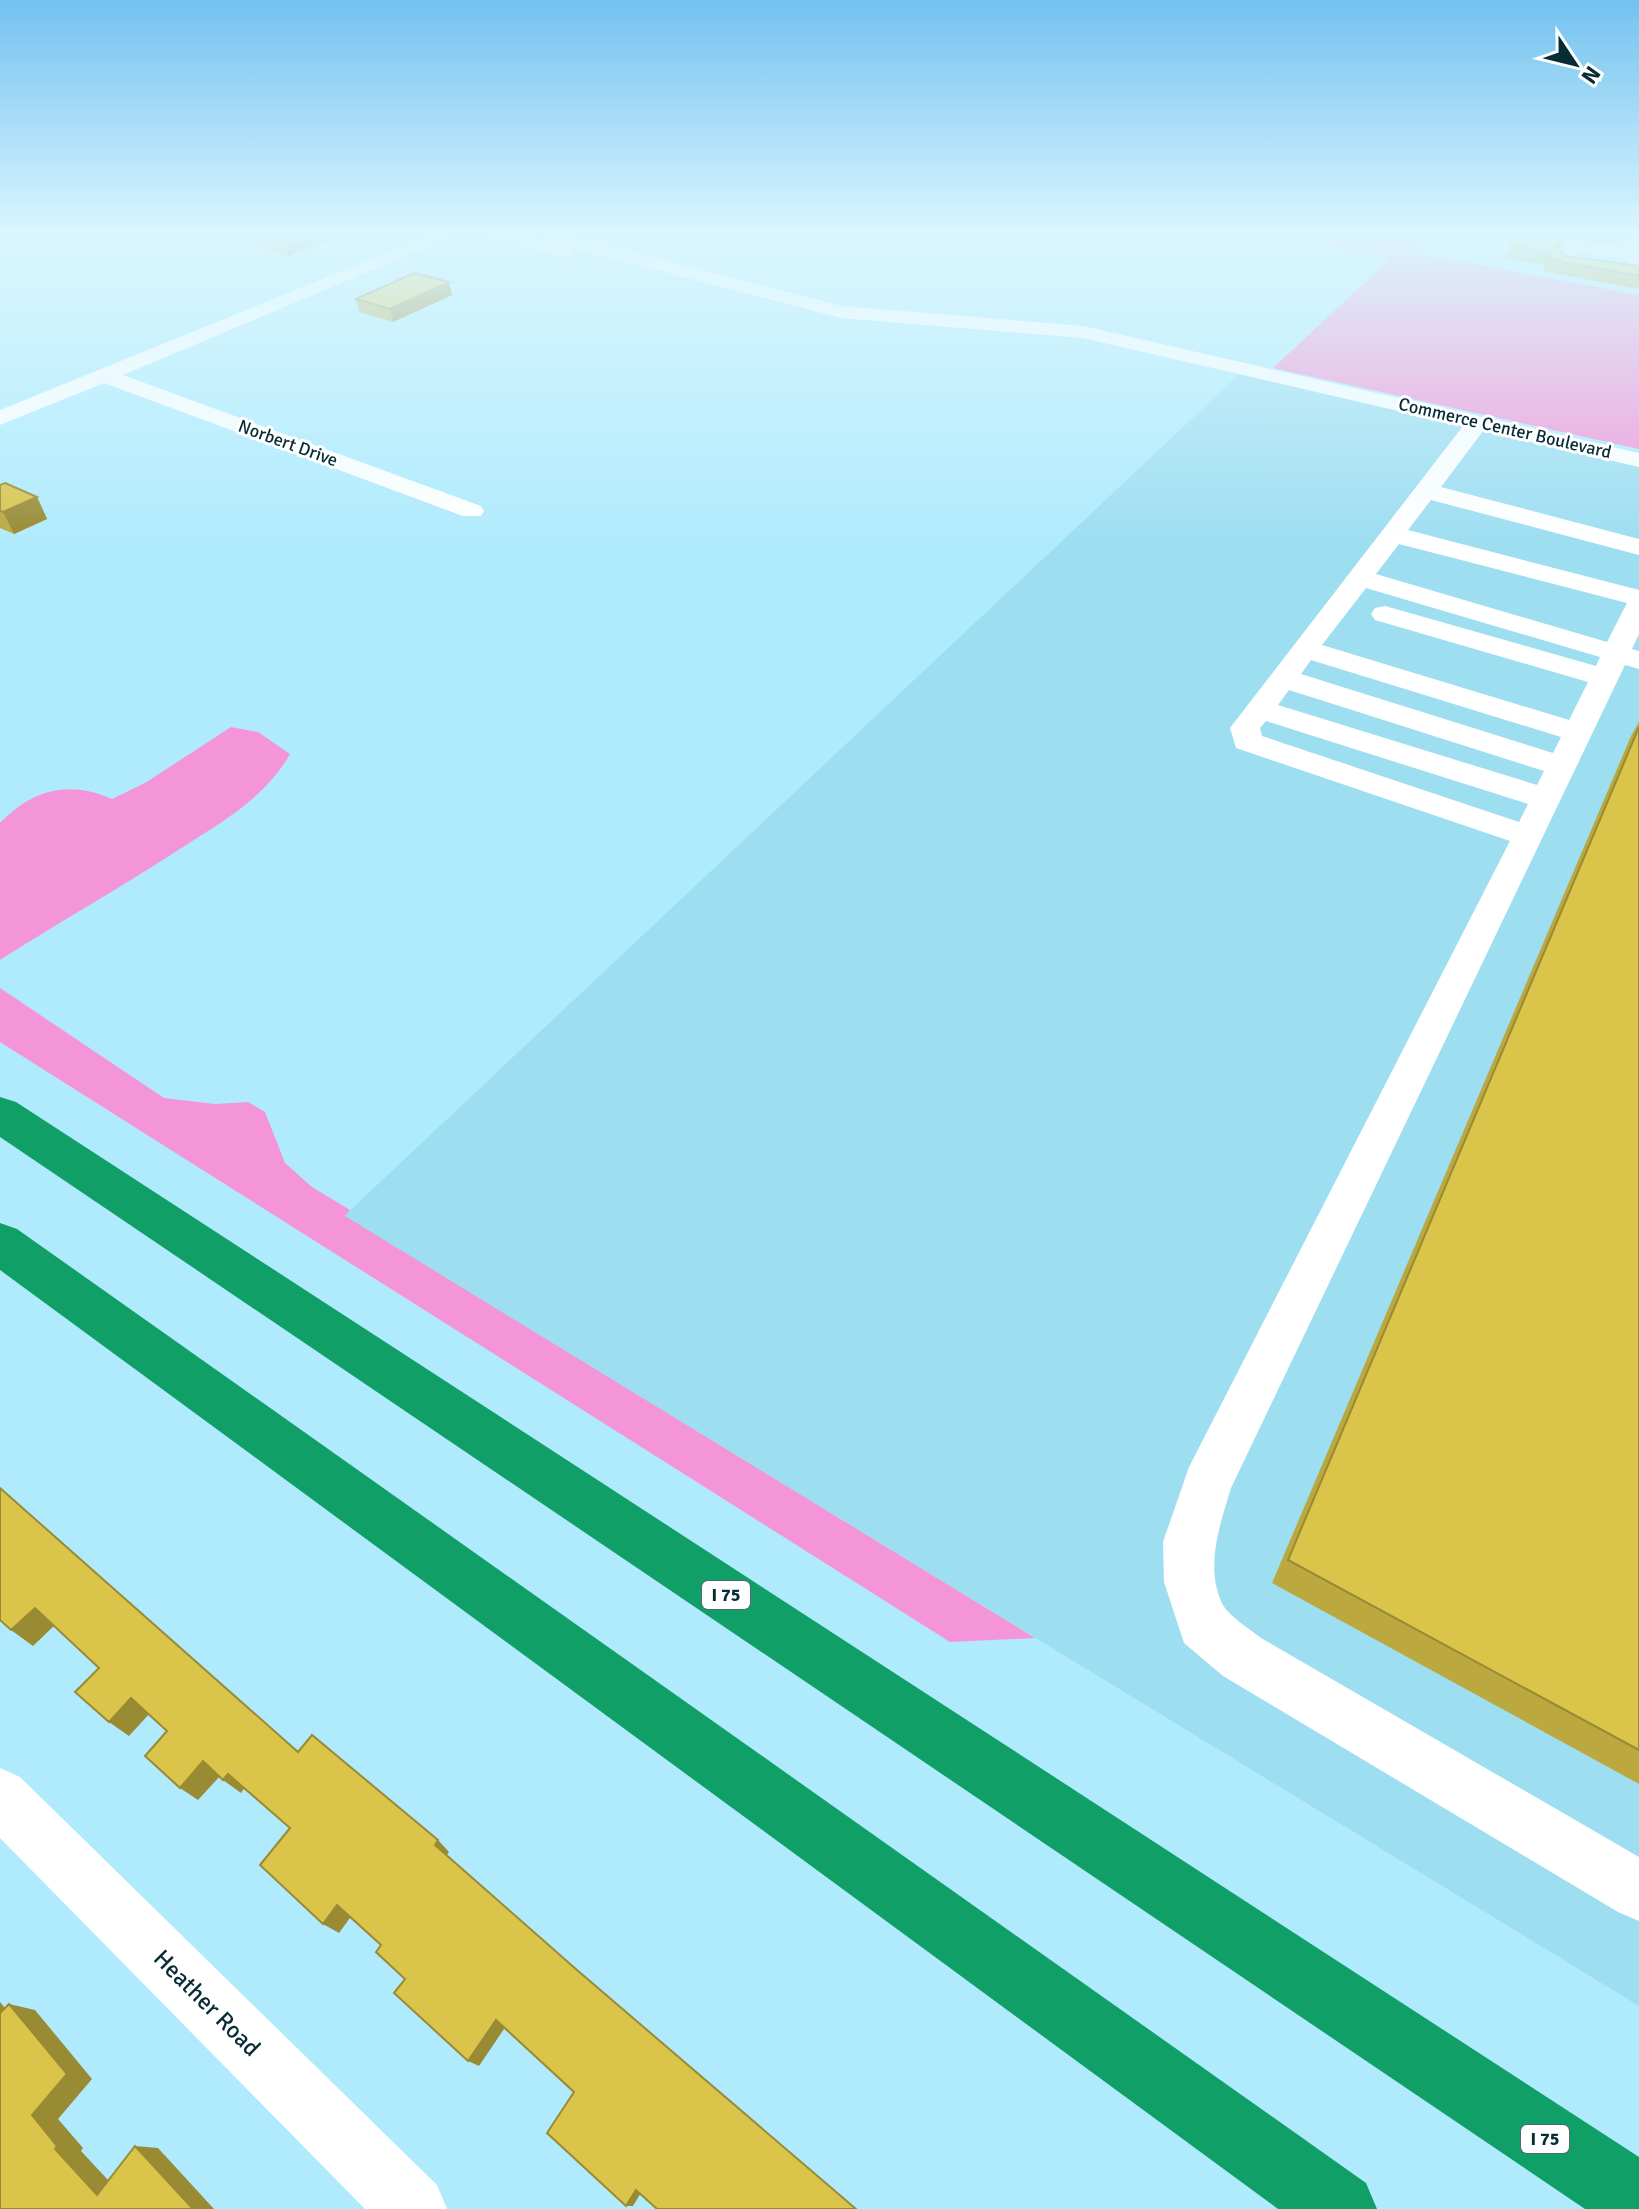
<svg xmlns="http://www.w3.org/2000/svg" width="1639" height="2209" font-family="Signika,sans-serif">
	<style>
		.built { fill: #9edef1 }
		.green { fill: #f395d6 }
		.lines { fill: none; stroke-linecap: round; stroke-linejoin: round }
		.minor { fill: #fff; fill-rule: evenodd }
		.highway { fill: #119f68; fill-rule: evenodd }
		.wall { fill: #bba940 }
		.shaded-wall { fill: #998a34 }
		.building { fill: #dac54a; stroke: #998a34; stroke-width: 2 }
		.labels { text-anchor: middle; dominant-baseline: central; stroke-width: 6; stroke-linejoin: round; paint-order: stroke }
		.far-street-label { font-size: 18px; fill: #082c36; stroke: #fff }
		.shield { fill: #fff; stroke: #526b72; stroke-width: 2 }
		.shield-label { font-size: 18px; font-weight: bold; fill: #082c36 }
		.near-street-label { font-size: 24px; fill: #082c36; stroke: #fff }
	</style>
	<rect width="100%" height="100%" fill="#b0ebfd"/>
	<polygon class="built" points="1246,368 1639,460 1639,2006 344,1216"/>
	<g class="green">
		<polygon points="1264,234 1434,234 1415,253 1639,295 1639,449 1273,368 1391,258"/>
		<path d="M231,727L258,732L290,754C262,803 214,826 169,856C113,892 56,924 0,960V823C33,789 69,780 112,799L145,783Z"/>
		<polygon points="0,988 164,1098 215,1104 248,1102 265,1112 285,1163 312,1187 350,1210 345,1216 1035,1638 950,1642 0,1042"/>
	</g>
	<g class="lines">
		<g class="minor">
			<polygon points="433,234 458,234 123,375 481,506 484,511 481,516 463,516 104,383 0,425 0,410"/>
			<path d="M487,234H519L553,242L533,234H564L842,306L1083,326L1639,453V467L1483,431L1441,487L1639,539V555L1431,500L1408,530L1639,590V634L1632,649L1639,651V669L1625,665L1231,1488C1220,1525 1204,1568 1223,1605C1230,1617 1250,1629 1261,1638L1639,1857V1921L1618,1912L1223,1676L1184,1643L1164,1582L1163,1542L1189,1467L1510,841L1236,748L1230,728L1463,426L1083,338L841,318L573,248L572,255L566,257L490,238ZM1399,544L1627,603L1607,642L1376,574ZM1366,588L1600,657L1596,666L1385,606L1375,608L1371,614L1375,620L1588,682L1569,720L1322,645ZM1311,660L1561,737L1553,753L1301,674ZM1289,690L1544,771L1537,785L1278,705ZM1266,721L1528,804L1519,822L1262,736L1260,728Z"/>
			<path d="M1632,234H1639L1638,276L1562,265L1553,259L1566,242L1623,247ZM1577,252L1623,258L1629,263L1626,265L1574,256Z"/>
			<polygon points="0,1768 20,1777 437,2185 447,2209 365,2209 0,1838"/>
		</g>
		<g class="highway">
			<polygon points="0,1097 16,1102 1639,2157 1639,2209 1585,2209 0,1137"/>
			<polygon points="0,1223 17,1229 1366,2183 1377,2209 1278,2209 0,1270"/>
		</g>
	</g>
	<g class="wall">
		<polygon points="248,234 346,234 288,256 252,245"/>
		<polygon points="1519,234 1627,234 1620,244 1566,239 1558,250 1566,256 1639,266 1639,285 1637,289 1543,271 1545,265 1505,258 1509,245"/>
		<polygon points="449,282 452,295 393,322 359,312 356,299"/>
		<polygon points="0,485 37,497 47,519 14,534 0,528"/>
		<polygon points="1639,722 1639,1784 1272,1583 1631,736"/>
	</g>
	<g class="shaded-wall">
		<polygon points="310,234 346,234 288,256 285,243"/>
		<polygon points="1565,234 1568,234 1566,239 1550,260 1555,247"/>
		<polygon points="449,282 452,295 393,322 390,309"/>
		<polygon points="37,497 47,519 14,534 3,512"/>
		<polygon points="35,1608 56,1624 33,1646 11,1630"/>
		<polygon points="131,1698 151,1712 129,1736 109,1722"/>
		<polygon points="203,1761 221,1775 198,1800 180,1788"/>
		<polygon points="228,1774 245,1787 241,1793 223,1780"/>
		<polygon points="438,1840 449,1852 446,1856 435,1845"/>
		<polygon points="337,1905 352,1915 339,1933 323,1924"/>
		<polygon points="0,2002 20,2027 0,2022"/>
		<polygon points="9,2004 35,2010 92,2079 58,2119 83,2148 81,2151 122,2195 97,2195 55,2149 32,2115"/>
		<polygon points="496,2020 506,2026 479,2066 468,2061"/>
		<polygon points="135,2146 158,2148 214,2209 193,2209"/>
		<polygon points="636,2190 642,2191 633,2206 626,2206"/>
	</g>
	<g class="building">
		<polygon points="252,234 310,234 285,243"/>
		<polygon points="1519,234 1565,234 1555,247 1566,256 1639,266 1639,276 1547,259 1551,253 1509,245"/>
		<polygon points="414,273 449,282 390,309 356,299"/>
		<polygon points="5,483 37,497 3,512 0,511 0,485"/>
		<polygon points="1639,727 1639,1750 1288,1560"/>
		<polygon points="0,1488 298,1752 312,1735 438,1840 435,1845 577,1970 856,2209 657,2209 636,2190 626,2206 547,2133 574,2092 496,2020 468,2061 394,1993 405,1979 376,1952 381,1945 337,1905 323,1924 260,1865 290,1828 228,1774 223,1780 203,1761 180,1788 145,1756 167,1731 131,1698 109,1722 75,1692 99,1668 35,1608 11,1630 0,1620"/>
		<polygon points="9,2004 67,2074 32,2115 57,2146 55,2149 97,2195 135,2146 193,2209 0,2209 0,2013"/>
	</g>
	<linearGradient id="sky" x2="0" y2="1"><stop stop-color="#73c2ef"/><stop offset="0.43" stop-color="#dbf6fe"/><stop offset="1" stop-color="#dbf6fe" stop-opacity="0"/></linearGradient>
	<rect width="1639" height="543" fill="url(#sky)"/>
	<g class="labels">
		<g class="far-street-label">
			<text transform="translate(1505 428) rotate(13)">Commerce Center Boulevard</text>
			<text transform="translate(288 443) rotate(20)">Norbert Drive</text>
		</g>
		<g class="shield">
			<rect x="702" y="1581" width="48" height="28" rx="6"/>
			<rect x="1521" y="2125" width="48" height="28" rx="6"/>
		</g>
		<g class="shield-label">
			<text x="726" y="1595">I 75</text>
			<text x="1545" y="2139">I 75</text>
		</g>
		<g class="near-street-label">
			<text transform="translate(207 2003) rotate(45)">Heather Road</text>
		</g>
	</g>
	<g transform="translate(1575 64) rotate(125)" stroke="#ffffff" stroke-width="6" paint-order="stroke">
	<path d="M0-6L14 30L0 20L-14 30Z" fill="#082c36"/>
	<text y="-12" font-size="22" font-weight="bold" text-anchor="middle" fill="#082c36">N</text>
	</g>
</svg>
